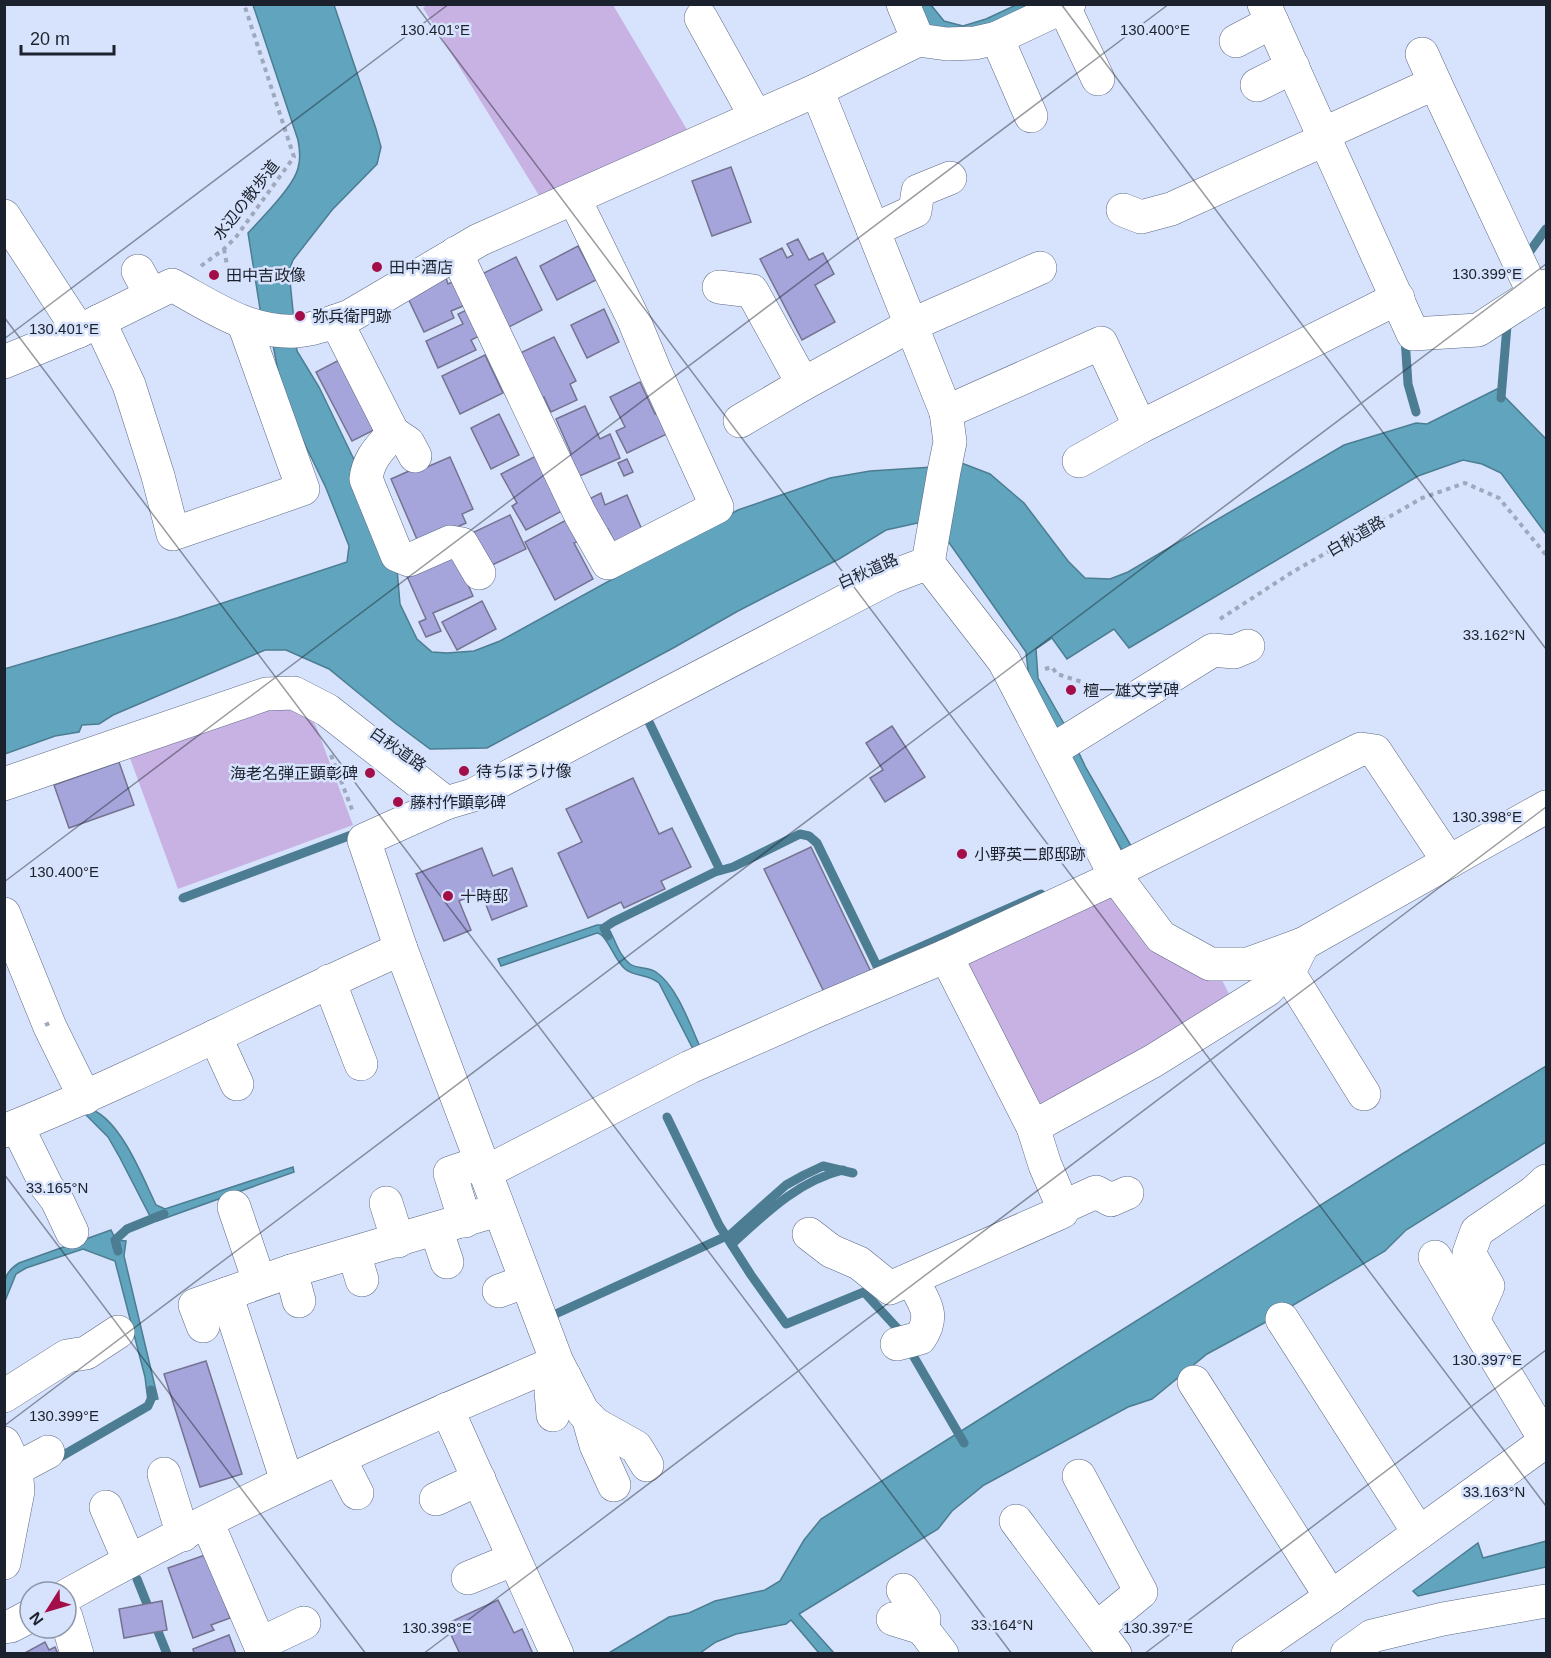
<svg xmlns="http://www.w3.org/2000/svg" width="1551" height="1658" font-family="Helvetica,'Noto Sans JP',sans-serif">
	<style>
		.green { fill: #c8b2e3 }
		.water { fill: #60a4bd; stroke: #4c7d92; stroke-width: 1.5 }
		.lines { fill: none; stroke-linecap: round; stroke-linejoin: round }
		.stream { stroke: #4c7d92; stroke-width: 9 }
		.building { fill: #a6a5db; stroke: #747391; stroke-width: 1.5 }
		.minor-casing { stroke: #5b6884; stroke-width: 34 }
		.path { stroke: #9ea9bd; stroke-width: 4; stroke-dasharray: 4.5 4.5; stroke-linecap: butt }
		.minor { stroke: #fff; stroke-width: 33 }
		.path-bridge { stroke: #9ea9bd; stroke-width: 4; stroke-dasharray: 4.5 4.5; stroke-linecap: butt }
		.ticks { fill: none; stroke: #1c222d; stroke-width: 1.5; stroke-opacity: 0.45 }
		.poi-dot { fill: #a40e48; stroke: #d7e3fc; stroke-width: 2 }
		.labels { text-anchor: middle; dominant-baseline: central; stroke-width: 5; stroke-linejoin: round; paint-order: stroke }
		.street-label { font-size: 16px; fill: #1c222d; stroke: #d7e3fc }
		.poi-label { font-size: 16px; fill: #1c222d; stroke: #d7e3fc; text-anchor: start }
		.ticks-label { font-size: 15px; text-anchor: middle; fill: #1c222d; stroke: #d7e3fc; stroke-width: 5; stroke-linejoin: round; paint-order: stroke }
	</style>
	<rect width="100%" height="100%" fill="#d7e3fc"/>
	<g class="green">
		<polygon points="428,4 613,5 689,133 540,197 423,8"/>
		<polygon points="270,703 303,707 316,726 353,825 178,889 127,750"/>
		<polygon points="1109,890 1220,976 1229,994 1151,1047 1037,1105 966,964"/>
	</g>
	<g class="water">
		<path d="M253,5H334L376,129L381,147L377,164L332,210L293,260L289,271L297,351L319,387L361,474L396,557L400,604L417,639L432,652L447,653L474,651L500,641L738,510L830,478L870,471L933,467L959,462L990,474L1024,503L1068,561L1085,578L1110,579L1128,572L1344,445L1416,423L1427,424L1497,389L1546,439V534L1501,473L1482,464L1463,460L1418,476L1129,648L1114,629L1067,659L1052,638L1036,649L1038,678L1071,736L1086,768L1134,851L1127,859L1064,749L1029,679L1026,652L943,534L922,522L886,530L839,559L738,611L675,647L487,748L430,749L395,723L329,669L286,650H265L113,715L99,724L82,725L79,732L55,736L5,754L4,669L177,618L347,562L349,546L326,488L284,401L273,345L261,315L248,233C261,219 294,186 298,168C301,158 300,150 298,140Z"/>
		<polygon points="915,5 931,5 944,21 963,26 986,19 1016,5 1044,5 984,32 927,26"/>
		<path d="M597,925H606C615,936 617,954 630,964C637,969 649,967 656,972C678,987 691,1028 702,1051L696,1055L659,983C649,974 635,977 625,969C614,960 607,934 597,933L501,966L498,959Z"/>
		<polygon points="1546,1066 1546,1142 1406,1230 1385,1251 1290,1307 1283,1308 1264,1323 1207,1354 1152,1399 1128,1407 984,1485 952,1511 938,1529 799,1614 834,1653 819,1653 791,1620 786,1624 736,1634 716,1642 700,1653 607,1654 669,1617 689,1613 715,1601 765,1590 780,1581 804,1540 821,1519 1402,1154"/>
		<path d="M79,1108C83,1109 90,1108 93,1110C122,1123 143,1178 156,1205L165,1209L293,1167L294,1172L157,1221L155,1217L150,1216L120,1158L108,1137Z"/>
		<path d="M111,1230L116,1240L126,1241L124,1256L158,1399L148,1401L145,1377L115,1261L83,1249L26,1268L16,1274L5,1301C5,1281 2,1274 19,1263Z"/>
		<polygon points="1546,1541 1546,1567 1418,1596 1413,1591 1478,1543 1483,1558"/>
	</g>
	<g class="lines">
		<g class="stream">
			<polyline points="1528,254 1546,229"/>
			<polyline points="1405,338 1408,384 1416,412"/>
			<polyline points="1501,398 1507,326"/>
			<polyline points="649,722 720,870"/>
			<polyline points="183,898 354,834"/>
			<polyline points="608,936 604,928 613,922 715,872 733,867 800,834 809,836 817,843 877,966 1041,894"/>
			<polyline points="667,1117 719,1225 751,1275 786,1324 864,1292 897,1328 964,1443"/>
			<path d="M732,1244C765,1214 798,1181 843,1170"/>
			<polyline points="118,1251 115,1240 127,1229 164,1214"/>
			<polyline points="549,1317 731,1234 786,1185 804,1175 823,1166 853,1173"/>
			<polyline points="55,1460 148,1406 152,1397 151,1390"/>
			<polyline points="137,1579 167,1654"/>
		</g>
	</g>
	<g class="building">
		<polygon points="731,167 751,222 712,236 692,181"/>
		<polygon points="798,239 809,260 823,253 834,274 815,285 835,322 802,340 760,259 782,248 787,258 793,255 787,244"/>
		<polygon points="578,246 596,280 557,300 540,266"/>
		<polygon points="516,257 542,310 507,328 480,275"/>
		<polygon points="446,278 448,284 457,280 468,304 451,311 454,318 424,332 407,296"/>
		<polygon points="475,306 487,332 471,340 476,350 438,368 426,341 463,324 458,314"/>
		<polygon points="604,309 619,342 587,358 571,325"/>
		<polygon points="554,337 576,381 570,384 577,400 551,412 544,397 538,400 516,355"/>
		<polygon points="485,355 503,393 460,414 442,376"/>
		<polygon points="343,358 378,428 352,441 316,372"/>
		<polygon points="640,382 655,414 659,412 669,433 627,453 616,431 625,427 610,397"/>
		<polygon points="585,406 600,439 610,434 620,458 573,479 563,457 571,453 556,419"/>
		<polygon points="499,414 519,455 491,469 471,428"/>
		<polygon points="540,454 564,510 526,530 512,506 517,503 501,474"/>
		<polygon points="450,457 473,509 462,514 466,523 419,544 391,479 425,464 427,467"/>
		<polygon points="627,459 633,472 624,476 618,463"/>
		<polygon points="601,493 605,505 627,495 643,532 615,544 608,529 600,525 589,499"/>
		<polygon points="510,515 526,549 490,566 474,532"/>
		<polygon points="570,518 581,540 574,543 593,579 555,600 525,542"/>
		<polygon points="454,553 473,596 433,613 441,631 426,637 419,622 426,619 406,574"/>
		<polygon points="482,601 496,629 457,650 442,622"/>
		<polygon points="892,726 925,777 885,802 870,778 883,770 866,743"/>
		<polygon points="119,762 134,805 69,828 54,785"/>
		<polygon points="633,778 659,834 672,828 691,867 661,881 665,889 624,908 621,902 588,918 558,853 582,842 566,809"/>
		<polygon points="811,847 872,974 826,996 764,869"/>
		<polygon points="482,848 493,876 512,868 527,906 492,920 481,892 459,901 471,930 444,941 416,874"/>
		<polygon points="206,1361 242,1474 200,1487 164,1374"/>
		<polygon points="208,1554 230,1618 211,1625 214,1630 193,1638 168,1568"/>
		<polygon points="498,1600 514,1633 522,1629 533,1654 460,1654 446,1624"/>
		<polygon points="162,1601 167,1630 124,1638 119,1609"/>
		<polygon points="229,1635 236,1654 194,1654 193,1649"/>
		<polygon points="45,1642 49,1650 55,1647 58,1654 23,1654"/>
	</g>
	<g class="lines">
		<g class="minor-casing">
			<g id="minor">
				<polyline points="903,4 918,40"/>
				<polyline points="1264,4 1413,334 1478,330 1546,286"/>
				<polyline points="1064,7 1098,79"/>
				<polyline points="701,18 756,117"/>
				<polyline points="997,38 1031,116"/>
				<polyline points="1236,41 1272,22"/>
				<polyline points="1422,54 1435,83"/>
				<polyline points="1257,85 1293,67"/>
				<polyline points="817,90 946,412 950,442 944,471 928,563"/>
				<polyline points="1323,134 1435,83 1534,294"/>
				<polyline points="1123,210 1141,217 1171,209 1326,139"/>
				<polyline points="4,216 79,331"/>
				<polyline points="873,230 915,211 918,191 950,178"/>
				<polyline points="456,253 580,514 608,563 717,507 654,369 633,318 574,198"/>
				<polyline points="138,271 151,295"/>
				<polyline points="719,287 752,291 803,384 911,325 1040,268"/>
				<polyline points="99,321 129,385 158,476 173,534 303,489 244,324"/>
				<path d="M336,321L393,433C380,448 368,459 366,479L397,555L409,560L450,542L462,544L479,573"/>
				<path d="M4,362L79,331L172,285C211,306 250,334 296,331C314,330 333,322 350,316L479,240L817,90L918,40L947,44L975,43L997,38L1069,4"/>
				<polyline points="946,412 1101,343 1140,427 1398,298"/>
				<polyline points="740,421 803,384"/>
				<polyline points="393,433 408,443 415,456"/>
				<polyline points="1079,461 1140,427"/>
				<polyline points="1051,751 1213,650 1234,652 1248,646"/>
				<polyline points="4,784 266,694 294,693 327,710 446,803 473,795 891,577 928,563 1004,661 1116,877 1161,937 1210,964 1248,964 1303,944 1546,807"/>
				<polyline points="446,803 364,840 401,949 557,1362"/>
				<polyline points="1114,872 1361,749 1375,751 1449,862"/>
				<polyline points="4,914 50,1027 85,1098"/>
				<polyline points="946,956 1033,1127"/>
				<polyline points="1287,970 1364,1094"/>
				<polyline points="329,981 361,1064"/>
				<polyline points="215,1036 237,1084"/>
				<polyline points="17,1126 47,1187 57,1200 72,1232"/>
				<path d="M4,1131C139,1077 268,1008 401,949"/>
				<polyline points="486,1172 690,1067 821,1009 946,956 1116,877"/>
				<polyline points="386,1203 398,1241"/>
				<polyline points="234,1207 259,1281"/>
				<polyline points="1063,1207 1096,1192 1111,1200 1127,1193"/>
				<polyline points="465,1221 450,1173 483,1162"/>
				<polyline points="436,1229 447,1262"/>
				<polyline points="809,1234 831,1251 859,1263 890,1288 1062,1212 1063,1207 1045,1165 1033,1127 1153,1061 1267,990 1294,962 1303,944"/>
				<polyline points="354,1253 362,1280"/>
				<polyline points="1435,1257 1546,1441"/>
				<polyline points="291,1271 299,1301"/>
				<polyline points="499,1291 526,1281"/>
				<polyline points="1282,1319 1419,1533"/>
				<polyline points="1473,1320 1488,1286 1469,1253 1477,1231 1534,1192 1546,1181"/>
				<polyline points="203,1326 195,1305 226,1294"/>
				<path d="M897,1344L920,1338C936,1315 924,1302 912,1280"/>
				<polyline points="1194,1382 1331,1597"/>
				<polyline points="4,1396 67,1356 86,1353 118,1332"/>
				<polyline points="447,1409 557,1654"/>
				<polyline points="553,1415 551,1391 565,1377"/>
				<polyline points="588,1417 596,1445 614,1485"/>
				<polyline points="4,1443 16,1469 18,1491 4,1563"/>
				<polyline points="339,1458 357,1493"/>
				<polyline points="16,1469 48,1452"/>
				<polyline points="164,1474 183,1535"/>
				<polyline points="1079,1476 1141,1592 1097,1628"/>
				<polyline points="287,1481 226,1294 291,1271 498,1210"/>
				<polyline points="436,1499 479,1479"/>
				<polyline points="106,1507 129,1560"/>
				<polyline points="1016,1521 1115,1654"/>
				<polyline points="207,1522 264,1654"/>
				<polyline points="468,1578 514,1559"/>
				<polyline points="903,1590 924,1619 922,1628"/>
				<path d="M66,1596C224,1507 390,1433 557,1362L583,1412L595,1424L636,1447L647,1465"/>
				<polyline points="66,1617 77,1654"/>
				<polyline points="893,1619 922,1628 942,1654"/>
				<polyline points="4,1627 11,1626 30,1616"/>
				<polyline points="260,1644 304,1623"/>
				<polyline points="1248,1654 1331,1597 1546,1441"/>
				<polyline points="1347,1654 1372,1636 1443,1619 1546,1601"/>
			</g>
		</g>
		<g class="path">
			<polyline points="224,249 230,281"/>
			<polyline points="201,266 224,249 236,237 294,157 244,4"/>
			<polyline points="1220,619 1291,573 1422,498 1465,483 1499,498 1546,555"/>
			<polyline points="1045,669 1052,667 1057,674 1082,682 1088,690"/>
			<polyline points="331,755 353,812"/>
		</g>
		<use href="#minor" class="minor"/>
		<polyline class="path-bridge" points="45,1025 50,1023"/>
	</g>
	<path class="ticks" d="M415,4L1546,1506M1061,4L1546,649M4,317L1012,1654M4,339L449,4M4,882L1169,4M4,1174L366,1654M4,1426L1546,264M423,1654L1546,807M1144,1654L1546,1350"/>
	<g class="poi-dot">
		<circle cx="377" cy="267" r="6"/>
		<circle cx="214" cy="275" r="6"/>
		<circle cx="300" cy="316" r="6"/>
		<circle cx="1071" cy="690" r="6"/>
		<circle cx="464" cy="771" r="6"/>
		<circle cx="370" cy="773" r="6"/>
		<circle cx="398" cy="802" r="6"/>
		<circle cx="962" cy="854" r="6"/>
		<circle cx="448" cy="896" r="6"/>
	</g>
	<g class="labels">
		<g class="street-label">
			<text transform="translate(246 200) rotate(-52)">水辺の散歩道</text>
			<text transform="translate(1356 536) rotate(-30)">白秋道路</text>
			<text transform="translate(868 571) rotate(-24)">白秋道路</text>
			<text transform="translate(398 749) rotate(35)">白秋道路</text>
		</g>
		<g class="poi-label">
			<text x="389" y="267">田中酒店</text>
			<text x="226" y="275">田中吉政像</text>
			<text x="312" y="316">弥兵衛門跡</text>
			<text x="1083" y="690">檀一雄文学碑</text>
			<text x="476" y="771">待ちぼうけ像</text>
			<text x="358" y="773" text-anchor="end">海老名弾正顕彰碑</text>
			<text x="410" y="802">藤村作顕彰碑</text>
			<text x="974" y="854">小野英二郎邸跡</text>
			<text x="460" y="896">十時邸</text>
		</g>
	</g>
	<g class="ticks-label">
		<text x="435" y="35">130.401°E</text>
		<text x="1155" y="35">130.400°E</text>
		<text x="1487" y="279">130.399°E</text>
		<text x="64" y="334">130.401°E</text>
		<text x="1494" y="640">33.162°N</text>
		<text x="1487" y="822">130.398°E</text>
		<text x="64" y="877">130.400°E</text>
		<text x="57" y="1193">33.165°N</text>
		<text x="1487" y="1365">130.397°E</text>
		<text x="64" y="1421">130.399°E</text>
		<text x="1494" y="1497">33.163°N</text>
		<text x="1002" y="1630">33.164°N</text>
		<text x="437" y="1633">130.398°E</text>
		<text x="1158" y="1633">130.397°E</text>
	</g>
	<rect width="1551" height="1658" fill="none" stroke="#1c222d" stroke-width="12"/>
	<g transform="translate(48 1610) rotate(233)"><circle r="28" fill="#d7e3fc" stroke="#8c96a9" stroke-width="1.5"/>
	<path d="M0-4.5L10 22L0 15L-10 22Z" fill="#a40e48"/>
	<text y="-9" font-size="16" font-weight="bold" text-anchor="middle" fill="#1c222d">N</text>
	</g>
	<path d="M21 45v9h93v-9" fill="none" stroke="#1c222d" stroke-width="3"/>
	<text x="30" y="45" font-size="18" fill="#1c222d" stroke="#d7e3fc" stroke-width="4.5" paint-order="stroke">20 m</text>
</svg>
